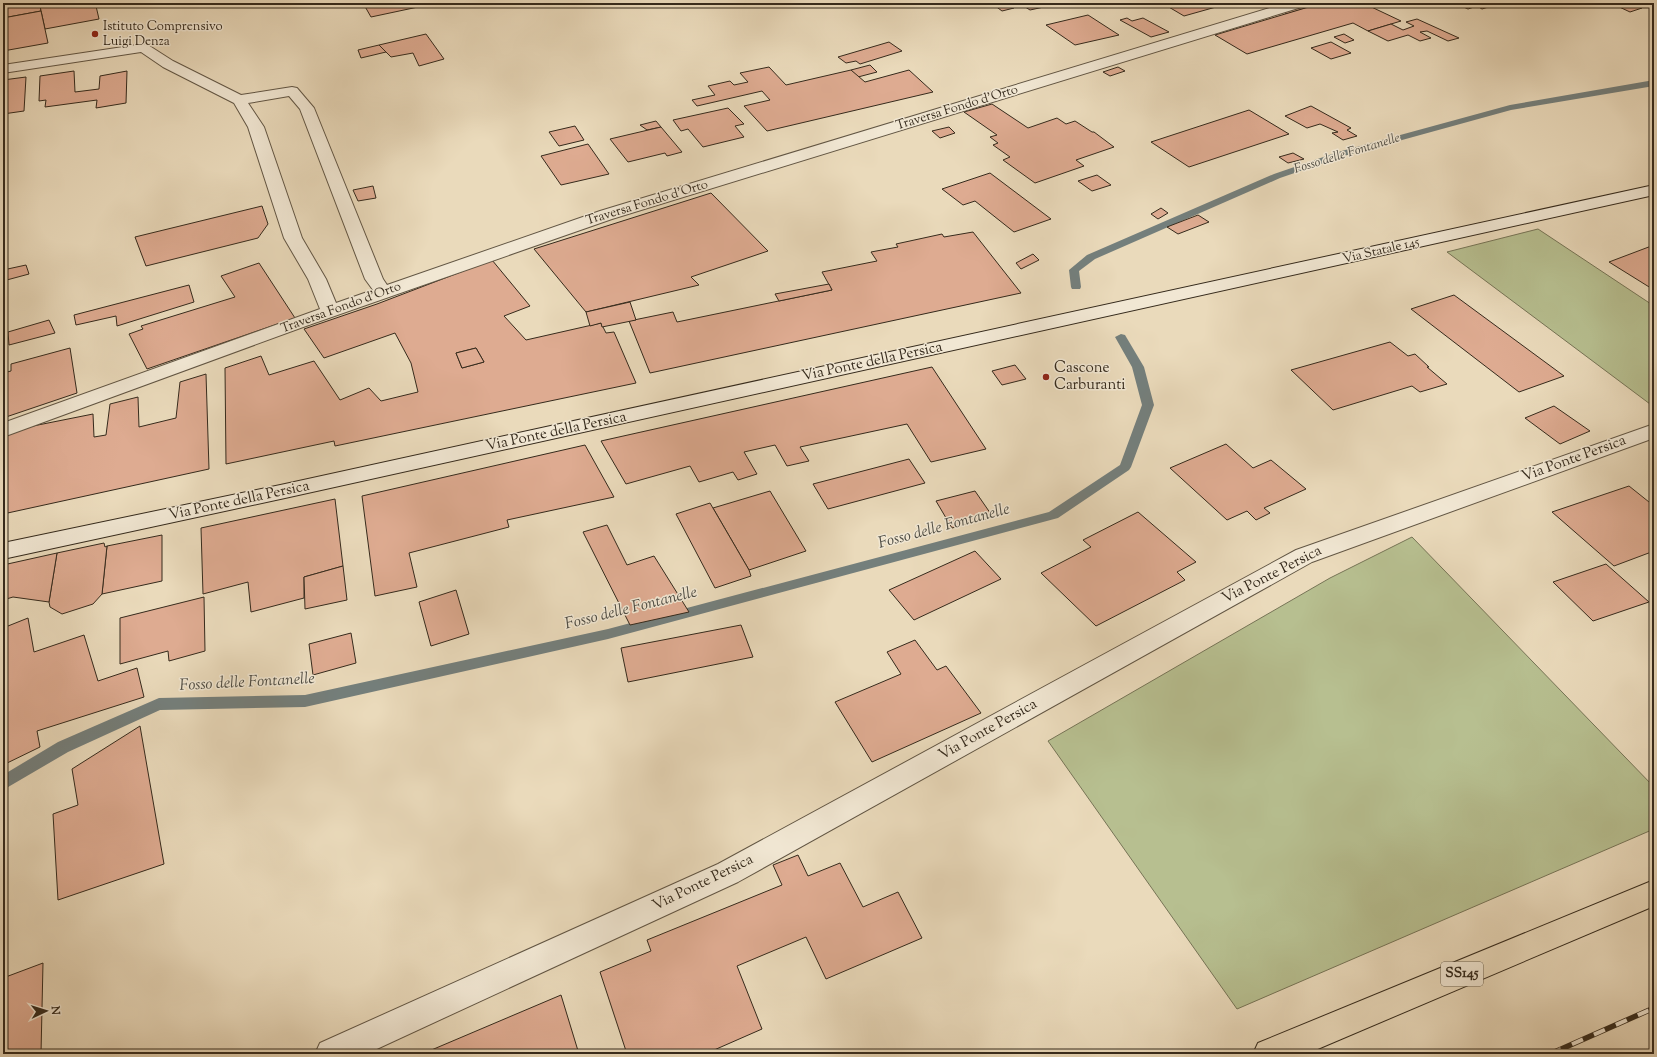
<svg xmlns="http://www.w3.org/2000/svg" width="1657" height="1057" font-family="'Sorts Mill Goudy',serif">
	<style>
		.green { fill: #b7bf90; stroke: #767456 }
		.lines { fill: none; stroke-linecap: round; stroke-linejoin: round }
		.stream { fill: #747f7c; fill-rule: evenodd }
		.building { fill: #deab91; stroke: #352a1c; fill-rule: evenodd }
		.street-casing { stroke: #625644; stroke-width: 2 }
		.secondary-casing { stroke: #352a1c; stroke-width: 2 }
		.highway-casing { stroke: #352a1c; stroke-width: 2 }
		.street { fill: #f1e7d3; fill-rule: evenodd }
		.secondary { fill: #f1e7d3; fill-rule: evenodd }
		.highway { fill: #eadabb; fill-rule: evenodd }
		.rail-casing { stroke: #352a1c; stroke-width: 5.5 }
		.rail { stroke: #f1e7d3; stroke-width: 4; stroke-dasharray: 12; stroke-linecap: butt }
		.poi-dot { fill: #8f2418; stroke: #f1e7d3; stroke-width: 1.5 }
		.labels { text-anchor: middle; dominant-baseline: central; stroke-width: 3; stroke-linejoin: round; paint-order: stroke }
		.far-poi-label { font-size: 13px; fill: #352a1c; stroke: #f1e7d3; text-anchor: start }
		.far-street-label { font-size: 13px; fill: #352a1c; stroke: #f1e7d3 }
		.far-water-label { font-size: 13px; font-style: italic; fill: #4f4d44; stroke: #f1e7d3 }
		.shield { fill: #f1e7d3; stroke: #6d6353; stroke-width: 1 }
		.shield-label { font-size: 14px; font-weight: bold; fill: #352a1c }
		.street-label { font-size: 15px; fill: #352a1c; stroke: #f1e7d3 }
		.poi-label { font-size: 15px; fill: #352a1c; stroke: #f1e7d3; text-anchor: start }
		.water-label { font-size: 16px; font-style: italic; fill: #4f4d44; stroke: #f1e7d3 }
	</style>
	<rect width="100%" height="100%" fill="#eadabb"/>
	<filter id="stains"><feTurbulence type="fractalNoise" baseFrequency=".005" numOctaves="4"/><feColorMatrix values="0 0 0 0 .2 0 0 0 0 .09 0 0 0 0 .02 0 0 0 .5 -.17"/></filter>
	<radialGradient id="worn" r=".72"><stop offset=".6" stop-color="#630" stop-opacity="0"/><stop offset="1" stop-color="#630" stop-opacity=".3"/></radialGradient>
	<g class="green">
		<polygon points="1538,229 1654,306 1654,407 1447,252"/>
		<polygon points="1412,537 1654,787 1654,829 1237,1009 1048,741 1330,578"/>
	</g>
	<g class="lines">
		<g class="stream">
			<polygon points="1654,80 1654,86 1511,110 1344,156 1280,178 1095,259 1079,271 1081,287 1080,289 1072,289 1071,287 1069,270 1087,255 1274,174 1338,152 1510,105"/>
			<polygon points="1121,334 1125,335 1144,367 1154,405 1131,467 1129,470 1058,518 608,639 305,707 160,710 68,752 3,790 3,775 58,742 159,698 305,695 608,629 1049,512 1120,465 1142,405 1132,367 1115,337"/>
		</g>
	</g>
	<g class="building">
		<polygon points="3,3 40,3 41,11 3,18"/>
		<polygon points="56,3 114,3 96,6 99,19 45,29 40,6"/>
		<polygon points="363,3 416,3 418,7 371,17"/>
		<polygon points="1002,3 1007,3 1014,8 1002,11 994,5"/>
		<polygon points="1019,3 1050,3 1053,5 1030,10"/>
		<polygon points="1162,3 1208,3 1216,7 1184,16"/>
		<polygon points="1305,3 1322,3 1287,14 1280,10"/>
		<polygon points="1322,3 1363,3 1401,21 1368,31 1353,23 1247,54 1215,35"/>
		<polygon points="1455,3 1501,3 1482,9 1477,6 1468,9"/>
		<polygon points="1549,3 1571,3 1558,7"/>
		<polygon points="1617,3 1630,3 1642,8 1630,12 1613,4"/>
		<polygon points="41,11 48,43 3,51 3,18"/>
		<polygon points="1088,15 1119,35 1075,45 1046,25"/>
		<polygon points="1127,18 1132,21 1143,18 1169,32 1151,37 1120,20"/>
		<polygon points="1417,19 1459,38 1448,41 1427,31 1420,32 1431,38 1420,41 1408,35 1388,41 1368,31 1391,24 1403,30 1414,26 1406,22"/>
		<polygon points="426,34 444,59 419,66 413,53 391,57 379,45"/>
		<polygon points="1344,34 1354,40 1345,43 1334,37"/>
		<polygon points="889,42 902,51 860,64 856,61 846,63 838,57"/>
		<polygon points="1331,42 1351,53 1331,59 1311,48"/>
		<polygon points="379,45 386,52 361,58 358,50"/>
		<polygon points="870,65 877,72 858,77 851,70"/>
		<polygon points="769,67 786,85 851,70 865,82 909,70 933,92 767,131 744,106 770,100 762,91 697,106 692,100 715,95 708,86 730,81 734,85 748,82 740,73"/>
		<polygon points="1118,67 1125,71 1110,76 1103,72"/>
		<polygon points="74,71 75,92 99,89 100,76 127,71 126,103 96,108 97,100 45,107 46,100 39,101 40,76"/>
		<polygon points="26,77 24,111 3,114 3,80"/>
		<polygon points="992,104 1028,128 1057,118 1066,124 1075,121 1092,132 1094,132 1114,147 1076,160 1084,166 1035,183 1003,160 1010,157 993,145 998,143 990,137 997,135 964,112"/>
		<polygon points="1311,106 1351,128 1347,130 1357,136 1343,140 1332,133 1338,132 1320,124 1307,128 1285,116"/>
		<polygon points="728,108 744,124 735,126 744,137 703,147 688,129 681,131 673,120"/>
		<polygon points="1249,110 1289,134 1189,167 1151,142"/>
		<polygon points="656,121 661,127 647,130 640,125"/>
		<polygon points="575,126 584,140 559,146 549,132"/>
		<polygon points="661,127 682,152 667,156 665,153 628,162 610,139"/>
		<polygon points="949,127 955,133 940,138 932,131"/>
		<polygon points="588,144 609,174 561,185 541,156"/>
		<polygon points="1293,153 1304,159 1288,163 1279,157"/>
		<polygon points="990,173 1051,219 1014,232 975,201 963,205 942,189"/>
		<polygon points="1097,175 1111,185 1092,191 1078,181"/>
		<polygon points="373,186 376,198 358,201 353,190"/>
		<polygon points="711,193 768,251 691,277 699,285 586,312 534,249"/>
		<polygon points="262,206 268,224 258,238 146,266 135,237"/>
		<polygon points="1161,208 1168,213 1158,219 1151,214"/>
		<polygon points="1198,215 1209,222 1178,234 1167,227"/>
		<polygon points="973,232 1021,293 650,373 629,321 673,312 677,322 832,290 822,272 877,261 871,252 898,247 896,244 942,234 944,237"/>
		<polygon points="1654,245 1654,290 1609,262"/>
		<polygon points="1033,254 1039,260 1021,269 1016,263"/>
		<path d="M492,260L530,306L504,316L526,340L601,323L606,333L614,332L636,383L335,446L334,441L226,464L225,368L261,356L269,375L314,361L340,400L369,388L381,401L418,392L411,363L395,333L324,358L304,329L377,304ZM476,348L484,362L462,368L456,353Z"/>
		<polygon points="259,263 295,318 147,369 129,334 143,329 141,326 235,297 221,276"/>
		<polygon points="26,265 29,274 3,281 3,270"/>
		<polygon points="829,284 832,290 779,301 775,294"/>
		<polygon points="189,285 194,302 117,326 116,316 76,325 74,315"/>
		<polygon points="1454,295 1564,376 1519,392 1411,309"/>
		<polygon points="630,302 636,320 602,327 601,323 590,326 586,312"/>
		<polygon points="49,320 55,333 9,345 8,332"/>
		<polygon points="1390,342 1408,356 1415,354 1429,367 1427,367 1447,384 1420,392 1412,386 1333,410 1291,370"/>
		<polygon points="70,348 77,393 3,418 3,373 11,371 11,364"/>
		<polygon points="476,348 484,362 462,368 456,353"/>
		<polygon points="1015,365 1026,379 1002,385 992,371"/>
		<polygon points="932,367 986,449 931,462 907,424 800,447 809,461 787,466 775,445 744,452 757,474 738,480 733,472 699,482 690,466 626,484 601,441"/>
		<polygon points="206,374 209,469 3,514 3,432 93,414 94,437 106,435 110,404 138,397 139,427 176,418 180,382"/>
		<polygon points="1554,406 1590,431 1560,444 1525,418"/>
		<polygon points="1226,444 1253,468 1271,460 1306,489 1264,508 1270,513 1256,520 1247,511 1227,520 1170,468"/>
		<polygon points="585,445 614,497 507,520 509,527 409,553 417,587 375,596 362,496"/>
		<polygon points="909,459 925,483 828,509 813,484"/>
		<polygon points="1629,486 1654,506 1654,551 1614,566 1552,512"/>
		<polygon points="770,491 806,551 749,570 713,508"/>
		<polygon points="975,491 993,517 952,528 936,501"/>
		<polygon points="335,499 343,566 304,577 304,598 251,612 248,582 203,594 201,528"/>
		<polygon points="710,503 749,570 751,576 715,588 676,514"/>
		<polygon points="1138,512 1196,562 1177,572 1185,580 1096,626 1041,573 1091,547 1083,540"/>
		<polygon points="607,525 627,565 654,556 689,612 630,625 583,532"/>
		<polygon points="162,535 162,581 102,594 107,546"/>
		<polygon points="104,543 105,547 107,546 102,594 93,604 62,614 50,607 49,602 57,553"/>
		<polygon points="975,551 1001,579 914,620 889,590"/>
		<polygon points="57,553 49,602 13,597 3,600 3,565"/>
		<polygon points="1606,564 1649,602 1593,621 1553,582"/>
		<polygon points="343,566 347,600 305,609 304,577"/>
		<polygon points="456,590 469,634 431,646 419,602"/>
		<polygon points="204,597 205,651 169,661 168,651 120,664 120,618"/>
		<polygon points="28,618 34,652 84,635 98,681 137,668 144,697 37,731 40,747 3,765 3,628"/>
		<polygon points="741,625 753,657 628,682 621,648"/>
		<polygon points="351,633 356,663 313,675 309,644"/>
		<polygon points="915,640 937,670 946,666 981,713 872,762 835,702 901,674 887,652"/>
		<polygon points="140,726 164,864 58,900 53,814 78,805 72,769"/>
		<polygon points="798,855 808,876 840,863 863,907 898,892 922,938 826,979 806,937 737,966 762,1029 705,1054 627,1054 600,972 651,951 647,940 782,885 773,865"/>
		<polygon points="43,963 41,1054 3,1054 3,978"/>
		<polygon points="561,995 579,1054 422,1054"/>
	</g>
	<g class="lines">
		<g class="street-casing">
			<g id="street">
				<path d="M1286,3H1306L1305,6L612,219L306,326L3,437V423L320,309L308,279L284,238L248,127L234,103L163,67L141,52L3,73V65L143,44L148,45L173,61L241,95L292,87L297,88L314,108L383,279L387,285L600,211ZM289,96L300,109L365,279L373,290L336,303L326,279L302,238L264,127L248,103Z"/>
				<polygon points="1654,424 1654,438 1312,562 738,882 366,1054 315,1054 320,1043 718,864 1296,550"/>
			</g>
		</g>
		<g class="secondary-casing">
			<polygon id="secondary" points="1654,185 1654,195 285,498 3,559 3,543 285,484"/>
		</g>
		<g class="highway-casing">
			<polygon id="highway" points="1654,880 1654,906 1306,1054 1253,1054 1258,1043"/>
		</g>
		<use href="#street" class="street"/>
		<use href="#secondary" class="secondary"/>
		<use href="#highway" class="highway"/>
		<g class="rail-casing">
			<polyline id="rail" points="1550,1054 1654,1008"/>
		</g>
		<use href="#rail" class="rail"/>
	</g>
	<g class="poi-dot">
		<circle cx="95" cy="34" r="4"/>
		<circle cx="1046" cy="377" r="4"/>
	</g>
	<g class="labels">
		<g class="far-poi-label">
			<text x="103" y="27">Istituto Comprensivo<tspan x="103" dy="15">Luigi Denza</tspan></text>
		</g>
		<g class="far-street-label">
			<text transform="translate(957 108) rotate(-17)">Traversa Fondo d'Orto</text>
			<text transform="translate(647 203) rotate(-17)">Traversa Fondo d'Orto</text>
			<text transform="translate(1381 251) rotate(-13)">Via Statale 145</text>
			<text transform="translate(341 308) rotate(-20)">Traversa Fondo d'Orto</text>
		</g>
		<g class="far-water-label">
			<text transform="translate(1347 154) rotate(-17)">Fosso delle Fontanelle</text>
		</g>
		<rect class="shield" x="1441" y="962" width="42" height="24" rx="3"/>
		<g class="shield-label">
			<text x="1462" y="974">SS145</text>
		</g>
		<g class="street-label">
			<text transform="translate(872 362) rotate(-12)">Via Ponte della Persica</text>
			<text transform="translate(556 432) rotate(-12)">Via Ponte della Persica</text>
			<text transform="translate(1574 459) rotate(-20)">Via Ponte Persica</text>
			<text transform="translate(239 501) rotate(-12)">Via Ponte della Persica</text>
			<text transform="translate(1272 575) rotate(-27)">Via Ponte Persica</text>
			<text transform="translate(988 730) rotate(-29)">Via Ponte Persica</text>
			<text transform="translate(703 883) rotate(-26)">Via Ponte Persica</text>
		</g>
		<g class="poi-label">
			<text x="1054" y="368">Cascone<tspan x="1054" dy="17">Carburanti</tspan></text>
		</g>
		<g class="water-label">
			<text transform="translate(944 527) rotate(-15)">Fosso delle Fontanelle</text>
			<text transform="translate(631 609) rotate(-14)">Fosso delle Fontanelle</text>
			<text transform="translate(247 683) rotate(-3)">Fosso delle Fontanelle</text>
		</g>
	</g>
	<rect width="1657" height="1057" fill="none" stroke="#eadabb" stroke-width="16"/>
	<rect x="4" y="4" width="1649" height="1049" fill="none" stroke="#352a1c" stroke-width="2"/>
	<rect x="8" y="8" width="1641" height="1041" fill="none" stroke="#352a1c"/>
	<g transform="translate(46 1011) rotate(86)" stroke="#f1e7d3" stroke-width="3" paint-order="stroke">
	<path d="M0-3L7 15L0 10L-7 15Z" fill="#352a1c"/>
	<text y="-6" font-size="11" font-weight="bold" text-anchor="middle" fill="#352a1c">N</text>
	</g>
	<rect width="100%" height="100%" filter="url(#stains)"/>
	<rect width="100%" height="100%" fill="url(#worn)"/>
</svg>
